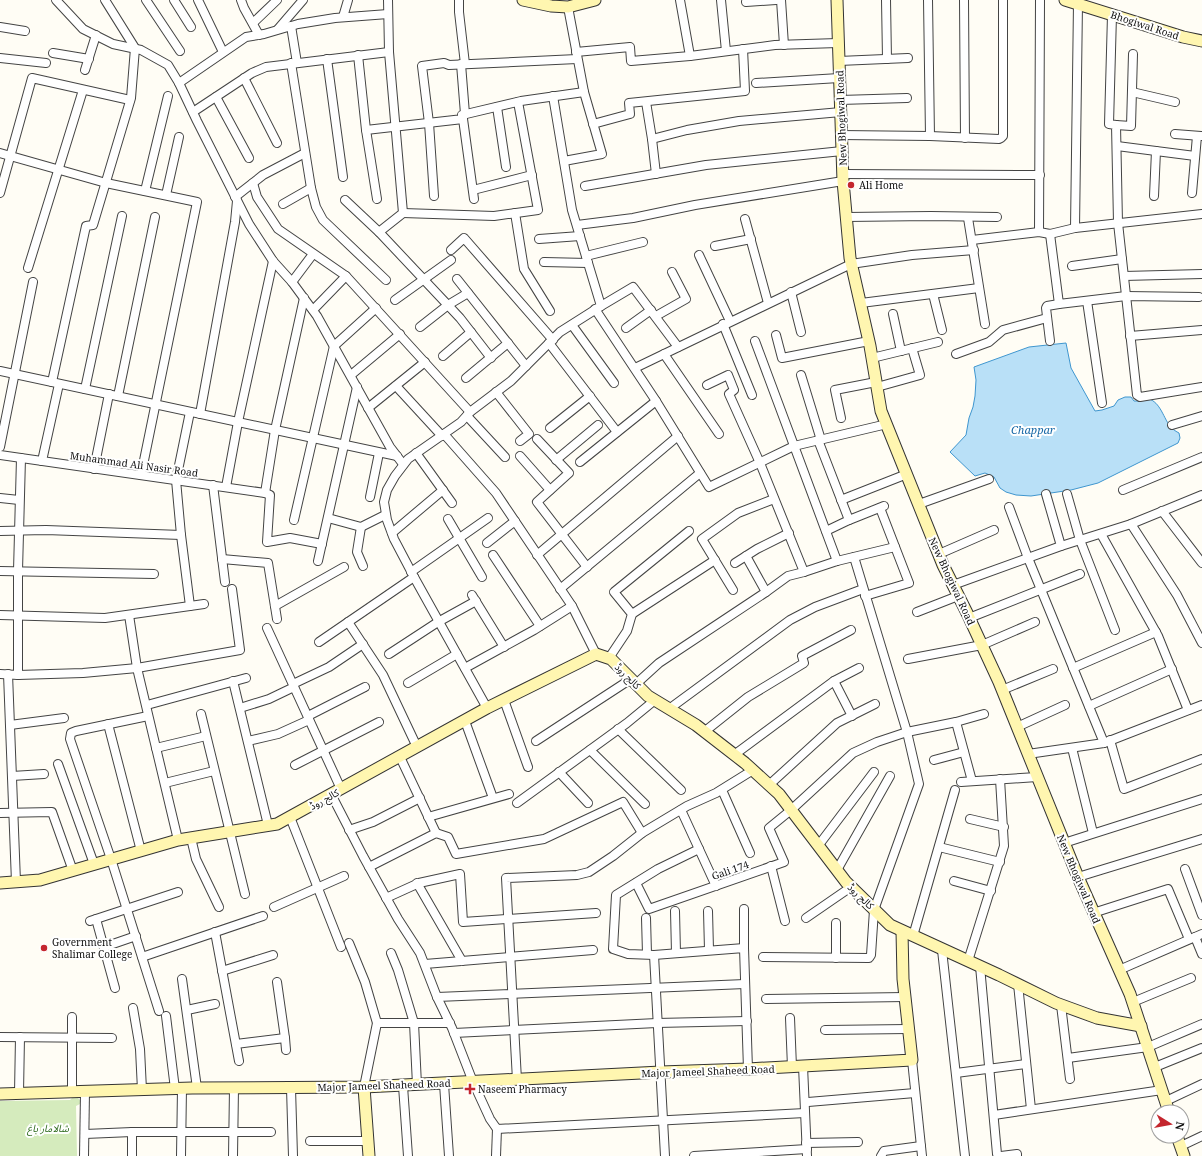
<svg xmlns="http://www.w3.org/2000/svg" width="1202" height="1156" font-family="'Noto Serif','Noto Sans Arabic',serif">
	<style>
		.green { fill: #d5ebbd }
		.water { fill: #b9e0f7; stroke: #3f96cf }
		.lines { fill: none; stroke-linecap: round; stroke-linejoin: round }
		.street-casing { stroke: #444; stroke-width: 10 }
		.secondary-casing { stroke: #333; stroke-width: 13 }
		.street { stroke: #fff; stroke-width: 8 }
		.secondary { stroke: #fff6b0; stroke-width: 11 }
		.poi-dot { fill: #c4262e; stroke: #fff; stroke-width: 1.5 }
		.labels { text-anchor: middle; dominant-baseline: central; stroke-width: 4; stroke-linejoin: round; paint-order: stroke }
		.street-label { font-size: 10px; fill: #111; stroke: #fff }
		.poi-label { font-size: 10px; fill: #111; stroke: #fff; text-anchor: start }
		.park-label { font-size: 10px; font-style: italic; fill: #2f6b1f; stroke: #fff }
		.water-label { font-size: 11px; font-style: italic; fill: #1768a6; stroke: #fff }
	</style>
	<rect width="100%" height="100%" fill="#fffdf5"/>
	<polygon class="green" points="73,1097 77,1097 80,1100 80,1104 76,1106 77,1156 0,1156 0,1101 70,1100"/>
	<path class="water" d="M1066,343L1071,368L1095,411L1102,410L1114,406L1118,400L1125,397H1131L1134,401H1139L1142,397C1159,399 1161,412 1169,425C1171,428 1175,431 1179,433L1180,438L1178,443L1098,483L1071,490L1031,496L1016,495L1006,492L1000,488L994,477L985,473L975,476L950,452L966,435L969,418L973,407L975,396L976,380L974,367L1029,347Z"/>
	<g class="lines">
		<g class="street-casing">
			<g id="street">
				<polyline points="56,0 83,29 113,44 141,50 168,65 179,83 197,121 249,224 273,261 292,282 317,316 390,447 403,464"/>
				<polyline points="146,0 180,51"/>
				<polyline points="174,0 191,27"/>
				<polyline points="198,0 223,52"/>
				<polyline points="241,0 244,8 259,35"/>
				<polyline points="459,0 459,12 465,64"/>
				<polyline points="680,0 690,56"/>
				<polyline points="721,0 726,51"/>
				<polyline points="781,0 784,45"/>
				<polyline points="886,0 887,59"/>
				<polyline points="928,0 930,136"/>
				<polyline points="964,0 965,138"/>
				<polyline points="746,2 776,0"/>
				<polyline points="1112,15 1109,124 1116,125 1118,223 1137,395 1140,397 1202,387"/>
				<polyline points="343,17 348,0"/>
				<polyline points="253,23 277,0"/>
				<polyline points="291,26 297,63"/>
				<polyline points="0,27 25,31"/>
				<polyline points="278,29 303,0"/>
				<polyline points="576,52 630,47 631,61 690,56 775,45 838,43"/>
				<polyline points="53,53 89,59"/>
				<polyline points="358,55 366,130 377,199"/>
				<polyline points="0,58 46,63"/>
				<polyline points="327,59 343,177"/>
				<polyline points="839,61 908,58"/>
				<polyline points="291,63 311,188 316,207 323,220 386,280"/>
				<polyline points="461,64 465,114"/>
				<polyline points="85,70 96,35"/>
				<polyline points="244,78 277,143"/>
				<polyline points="179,83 246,37 264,34 298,24 335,18 388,14"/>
				<polyline points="756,83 839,78"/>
				<polyline points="1132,92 1175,102"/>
				<polyline points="216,97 249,158"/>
				<polyline points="840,100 907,98"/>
				<polyline points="646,102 652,139 656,174"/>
				<polyline points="497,107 506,167"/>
				<polyline points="193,112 252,73 266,67 389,52"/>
				<polyline points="463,119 474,199"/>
				<polyline points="593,124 630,114 629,103 745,91 743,49"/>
				<polyline points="1116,125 1131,126 1133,54"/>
				<polyline points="366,130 463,119 462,115 521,101 584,92"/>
				<polyline points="1175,134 1201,136"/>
				<polyline points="841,135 930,136 999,139 1001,138 1003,136 1003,0"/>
				<polyline points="652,139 687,130 739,121 841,112"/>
				<polyline points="1117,146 1195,156"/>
				<polyline points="0,153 106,183 197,202 141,475"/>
				<polyline points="564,161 602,154 584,92 568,7"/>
				<polyline points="843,174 1040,175"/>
				<polyline points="253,183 257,197 278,229 346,276 470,412"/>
				<polyline points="585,186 706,165 842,151"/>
				<polyline points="473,190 532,175"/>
				<polyline points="145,191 168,96"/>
				<polyline points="0,193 32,78 130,100"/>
				<polyline points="1192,193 1197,136"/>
				<polyline points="166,195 179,137"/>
				<polyline points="434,196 429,123 422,66 444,63 449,65 577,59"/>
				<polyline points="1154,196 1156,151"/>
				<polyline points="235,197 263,175 305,153"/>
				<polyline points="345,200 379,232 403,213 389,52 388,0"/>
				<polyline points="283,204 311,188"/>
				<polyline points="403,213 494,216 538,210 518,102"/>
				<polyline points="515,213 524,269 550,311"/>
				<polyline points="846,217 931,216 997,217"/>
				<polyline points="968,218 985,324"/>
				<polyline points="745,219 768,303"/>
				<polyline points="577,225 633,218 695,205 843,181"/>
				<polyline points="1075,228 1078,3"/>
				<polyline points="379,232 460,318 491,358"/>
				<polyline points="1039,232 1040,0"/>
				<polyline points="1050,234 1059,304 1126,296 1199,297"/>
				<polyline points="539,239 580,236"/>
				<polyline points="972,240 1039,232 1050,234 1075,228 1202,214"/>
				<polyline points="715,246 751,239"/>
				<polyline points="451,250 464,238 553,340"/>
				<polyline points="699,255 730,321"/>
				<polyline points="586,256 643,242"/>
				<polyline points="544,262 588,263"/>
				<polyline points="1072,266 1122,259"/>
				<polyline points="28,268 83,90"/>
				<polyline points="1124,276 1202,274"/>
				<polyline points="457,279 526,366"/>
				<polyline points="292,282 313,254"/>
				<polyline points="791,292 801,332"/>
				<polyline points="933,294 942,330"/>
				<polyline points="395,300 451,260"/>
				<polyline points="1087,301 1102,403"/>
				<polyline points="861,303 979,288"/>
				<polyline points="601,306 633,287 678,347"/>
				<polyline points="595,309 656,401 709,487 794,446 887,424"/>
				<polyline points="313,310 346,276"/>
				<polyline points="893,314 901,351"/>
				<polyline points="656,316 686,299 672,272"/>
				<polyline points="723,324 752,395"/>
				<polyline points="572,325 614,383"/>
				<polyline points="420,327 448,305 468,293"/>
				<polyline points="626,328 651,310"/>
				<polyline points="776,335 782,358 869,341"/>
				<polyline points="1130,336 1202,330"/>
				<polyline points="755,341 837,561"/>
				<polyline points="1050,341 1046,308 1047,306 1059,304"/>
				<polyline points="549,343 617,432"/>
				<polyline points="664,354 719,434"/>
				<polyline points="956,354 989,342 1003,330 1047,318"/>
				<polyline points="443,356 471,332"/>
				<polyline points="872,358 938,342"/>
				<polyline points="635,368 851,264 912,255 974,250"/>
				<polyline points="0,371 397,456"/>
				<polyline points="351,375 400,334"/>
				<polyline points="801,375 821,440"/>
				<polyline points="466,378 508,343"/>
				<polyline points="52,382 86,226 93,225 131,98 135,48 105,0"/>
				<polyline points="707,385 728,375 734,390 729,394 760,463 804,572"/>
				<polyline points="396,386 442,436"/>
				<polyline points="877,387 920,375 912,348"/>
				<polyline points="85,389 122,216"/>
				<polyline points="496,392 529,434 520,441"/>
				<polyline points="118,396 155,217"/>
				<polyline points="368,408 425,362"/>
				<polyline points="200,414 235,222 237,201"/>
				<polyline points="467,416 505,457"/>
				<polyline points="841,418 835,390 876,382"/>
				<polyline points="1172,425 1202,416"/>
				<polyline points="550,428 590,396"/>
				<polyline points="444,434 496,493 572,606 534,630 465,668"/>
				<polyline points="537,439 569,473 537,502 587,567"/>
				<polyline points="818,440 849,520 826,531"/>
				<polyline points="0,447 33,282"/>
				<polyline points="416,453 452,503"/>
				<polyline points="0,455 265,493 270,495 267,542 290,538 322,544"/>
				<polyline points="520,456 550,490"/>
				<polyline points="556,460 598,425"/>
				<polyline points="42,461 59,384"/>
				<polyline points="580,462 656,401"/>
				<polyline points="94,469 109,394"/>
				<polyline points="213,485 225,582"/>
				<polyline points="226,487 238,422 273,261"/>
				<polyline points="1123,490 1202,457"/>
				<polyline points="265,493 275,430 304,298"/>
				<polyline points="1046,494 1061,546"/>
				<polyline points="1067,494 1080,540 1115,630"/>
				<polyline points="370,497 379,453"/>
				<polyline points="0,498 19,500"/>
				<polyline points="841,500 907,474"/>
				<polyline points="919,504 989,479"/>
				<polyline points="1009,507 1028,558 1104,743"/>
				<polyline points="1162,511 1202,563"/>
				<polyline points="328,518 361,527 385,515"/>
				<polyline points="448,519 482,577"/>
				<polyline points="294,520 334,346 376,308"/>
				<polyline points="849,520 884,506"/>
				<polyline points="1131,524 1177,595 1202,643"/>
				<polyline points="361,527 357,552 363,566"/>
				<polyline points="0,531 46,530 181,535"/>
				<polyline points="392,533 443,490"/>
				<polyline points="1101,534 1158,636 1188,710"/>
				<polyline points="487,543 515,521"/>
				<polyline points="939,554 994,530"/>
				<polyline points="493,555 540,626"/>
				<polyline points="537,555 678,436"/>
				<polyline points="222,559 268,563 277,619"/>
				<polyline points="318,561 357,387"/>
				<polyline points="735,563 757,549 789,533"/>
				<polyline points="0,571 154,574"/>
				<polyline points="411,572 488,518"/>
				<polyline points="953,585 1061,546 1131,524 1202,495"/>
				<polyline points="560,589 700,473"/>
				<polyline points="733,590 702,539 738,513 774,499"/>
				<polyline points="766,592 788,576 804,572 837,561 895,547"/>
				<polyline points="472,595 504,647"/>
				<polyline points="865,596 909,583 880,508"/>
				<polyline points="190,606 181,535 176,480 190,412"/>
				<polyline points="275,606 344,567"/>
				<polyline points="572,606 596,654"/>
				<polyline points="917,612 958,596"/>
				<polyline points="632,614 715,560"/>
				<polyline points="0,615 105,618 204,604"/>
				<polyline points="129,615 137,668 178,840"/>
				<polyline points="969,618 1080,574"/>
				<polyline points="348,622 383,675 417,747"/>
				<polyline points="267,628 341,789"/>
				<polyline points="319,642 414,577"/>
				<polyline points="389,654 438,622 476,601"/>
				<polyline points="609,658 627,631 632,614 614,592 689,531"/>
				<polyline points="908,659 982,645 1035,622"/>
				<polyline points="1073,668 1156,632"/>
				<polyline points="0,674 18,675 83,673 137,668 240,650 232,589"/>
				<polyline points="8,674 16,882"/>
				<polyline points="18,675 18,571 21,458"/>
				<polyline points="233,681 268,825"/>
				<polyline points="834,681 852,716"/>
				<polyline points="408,683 457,654"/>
				<polyline points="293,684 329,667 363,644"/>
				<polyline points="636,684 659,663 766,592 746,556"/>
				<polyline points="1002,690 1053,669"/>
				<polyline points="504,700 528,767"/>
				<polyline points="147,705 246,678"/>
				<polyline points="1089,706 1172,669"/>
				<polyline points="240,708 269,699 294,687"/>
				<polyline points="487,708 414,577 394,539 387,520 384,502 387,490 395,476 408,459 461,422 470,412 511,381 560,332 601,306 572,210 553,96"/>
				<polyline points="669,709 790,620 815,607 863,589"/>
				<polyline points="201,714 245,894"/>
				<polyline points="148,716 76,731 71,733 70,739 111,859 159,1011"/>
				<polyline points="308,716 365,687"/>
				<polyline points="465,721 493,798"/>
				<polyline points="956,722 972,781"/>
				<polyline points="108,724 141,851"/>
				<polyline points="10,725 64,718"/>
				<polyline points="1017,727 1065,705"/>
				<polyline points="618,729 681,790"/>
				<polyline points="704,732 748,697 804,663 802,656 851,630"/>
				<polyline points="1110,740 1124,789 1202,759"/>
				<polyline points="248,741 278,734 309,720"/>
				<polyline points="536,741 631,679"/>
				<polyline points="156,748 206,736"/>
				<polyline points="1072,748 1093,833"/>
				<polyline points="590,750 645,804"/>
				<polyline points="1028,754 1104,743 1202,705"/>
				<polyline points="734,755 834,681 859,668"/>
				<polyline points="400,757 436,833"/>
				<polyline points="934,760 964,752"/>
				<polyline points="58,764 94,864"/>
				<polyline points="295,765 379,722"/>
				<polyline points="559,772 588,803"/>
				<polyline points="12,776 44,774"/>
				<polyline points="961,782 1037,777"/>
				<polyline points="165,783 214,771"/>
				<polyline points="769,785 837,723 875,704"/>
				<polyline points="722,790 750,853"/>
				<polyline points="331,794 363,856 398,919 420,953 437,997 452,1028 473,1082 490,1119 497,1129 805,1113"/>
				<polyline points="517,803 627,723 655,700"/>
				<polyline points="681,810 716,886"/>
				<polyline points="0,813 52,812 73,871"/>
				<polyline points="290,817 341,947"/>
				<polyline points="428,817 509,794"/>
				<polyline points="970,819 1004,827"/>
				<polyline points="349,830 373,822 420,798"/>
				<polyline points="191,838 196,859 219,907"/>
				<polyline points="1064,843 1202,799"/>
				<polyline points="818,846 874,772"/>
				<polyline points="939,847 1000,862"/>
				<polyline points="699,849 658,869 616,895 613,949 628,954 654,955 744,948 748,1069"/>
				<polyline points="771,866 785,921"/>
				<polyline points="369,867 436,833 448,837 456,854 544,839 623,802 642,833"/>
				<polyline points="1185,869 1202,915"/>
				<polyline points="837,870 890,776"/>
				<polyline points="1078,877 1202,839"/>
				<polyline points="954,881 991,891"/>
				<polyline points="417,883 462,961"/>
				<polyline points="636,883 649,909 784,862 769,828 791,810 853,753 877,742 907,732 956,722 984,714"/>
				<polyline points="386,898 419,883 460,874 463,922 596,913"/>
				<polyline points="274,907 344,876"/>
				<polyline points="675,911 676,953"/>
				<polyline points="708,911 709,950"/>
				<polyline points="1093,913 1168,889 1189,939"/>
				<polyline points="646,918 647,954"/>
				<polyline points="806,918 851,887"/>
				<polyline points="96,919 115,988"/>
				<polyline points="90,921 178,892"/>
				<polyline points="215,932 239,1061"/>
				<polyline points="913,936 955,790"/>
				<polyline points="1195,937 1202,954"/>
				<polyline points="349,943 365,982 377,1023"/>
				<polyline points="104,947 136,936"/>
				<polyline points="744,948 744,909"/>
				<polyline points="942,950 965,1156"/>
				<polyline points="391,953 398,970 414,1023 417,1085"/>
				<polyline points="654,955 665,1156"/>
				<polyline points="142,957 263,916"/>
				<polyline points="763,957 869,958 871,955 874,910 919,784 907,732 854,557"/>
				<polyline points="836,958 836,923"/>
				<polyline points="968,961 1004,846 1000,779"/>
				<polyline points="425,964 593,950"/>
				<polyline points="980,966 997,1154 999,1156"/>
				<polyline points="1119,970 1202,934"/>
				<polyline points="222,971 273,955"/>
				<polyline points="182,979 197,1088"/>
				<polyline points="277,982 285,1038"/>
				<polyline points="1018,984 1031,1109"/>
				<polyline points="437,997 745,984"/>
				<polyline points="766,999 905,997"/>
				<polyline points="1133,1002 1191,978"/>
				<polyline points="1061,1005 1070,1079"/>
				<polyline points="133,1008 140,1049 142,1090"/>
				<polyline points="187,1010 215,1004"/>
				<polyline points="166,1016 175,1089"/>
				<polyline points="790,1018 792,1067"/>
				<polyline points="825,1030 908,1029"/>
				<polyline points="454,1033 657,1023 747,1021"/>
				<polyline points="0,1037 112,1038"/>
				<polyline points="236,1044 285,1038 286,1050"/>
				<polyline points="1068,1058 1148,1047 1202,1024"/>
				<polyline points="912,1060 922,1156"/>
				<polyline points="803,1066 807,1156"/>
				<polyline points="1155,1067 1202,1048"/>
				<polyline points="956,1073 1026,1064"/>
				<polyline points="517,1080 506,878 577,875 589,872 613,856 642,833 687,806 716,793 753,770"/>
				<polyline points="444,1084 449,1156"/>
				<polyline points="403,1086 408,1156"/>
				<polyline points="364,1087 377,1023 450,1023"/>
				<polyline points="291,1088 293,1156"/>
				<polyline points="72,1092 72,1017"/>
				<polyline points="19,1093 20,1037"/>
				<polyline points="1166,1101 1202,1084"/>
				<polyline points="808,1102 915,1093"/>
				<polyline points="994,1115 1162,1090"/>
				<polyline points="85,1134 132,1132 271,1132"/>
				<polyline points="310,1141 368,1141"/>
				<polyline points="806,1143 858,1142"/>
				<polyline points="1181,1146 1202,1136"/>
				<polyline points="84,1156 85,1092"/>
				<polyline points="132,1156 132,1132"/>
				<polyline points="181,1156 182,1088"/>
				<polyline points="233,1156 234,1088"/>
				<polyline points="496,1156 497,1129"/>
				<polyline points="694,1156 807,1149"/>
				<polyline points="881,1156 884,1151 921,1146"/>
				<polyline points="1001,1156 1017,1154 1017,1156"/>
			</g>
		</g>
		<g class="secondary-casing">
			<g id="secondary">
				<polyline points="523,0 551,6 568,7 595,0"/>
				<polyline points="837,0 843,181 850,258 870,346 881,411 943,565 967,613 999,682 1078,877 1130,994 1169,1112"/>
				<polyline points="1065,0 1183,37 1202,41"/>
				<polyline points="0,883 40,880 178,840 277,824 487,708 596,654 611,659 648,696 696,725 745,763 779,794 846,882 890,925 999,975 1056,1003 1097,1018 1141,1026"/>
				<polyline points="364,1087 369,1156"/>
				<polyline points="0,1094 192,1088 364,1087 661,1072 748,1069 912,1060 903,979 902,931"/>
				<polyline points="1177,1136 1184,1156"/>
			</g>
		</g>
		<use href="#street" class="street"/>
		<use href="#secondary" class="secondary"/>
	</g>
	<g class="poi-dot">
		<circle cx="851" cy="185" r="4"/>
		<circle cx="44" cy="948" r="4"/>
		<path d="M468 1083h4v4h4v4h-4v4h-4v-4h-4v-4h4z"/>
	</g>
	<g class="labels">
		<g class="street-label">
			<text transform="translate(1145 25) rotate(18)">Bhogiwal Road</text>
			<text transform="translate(841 118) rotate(-92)">New Bhogiwal Road</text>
			<text transform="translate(134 464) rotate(8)">Muhammad Ali Nasir Road</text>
			<text transform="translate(952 581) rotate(65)">New Bhogiwal Road</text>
			<text transform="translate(628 676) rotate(45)">کالج روڈ</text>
			<text transform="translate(324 799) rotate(-29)">کالج روڈ</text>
			<text transform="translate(730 870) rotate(-19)">Gali 174</text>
			<text transform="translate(1079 879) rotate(67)">New Bhogiwal Road</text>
			<text transform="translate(861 896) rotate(44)">کالج روڈ</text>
			<text transform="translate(708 1071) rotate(-2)">Major Jameel Shaheed Road</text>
			<text transform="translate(384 1085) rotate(-2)">Major Jameel Shaheed Road</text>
		</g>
		<g class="poi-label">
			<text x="859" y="185">Ali Home</text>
			<text x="52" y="942">Government<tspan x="52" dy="12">Shalimar College</tspan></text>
			<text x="478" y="1089">Naseem Pharmacy</text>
		</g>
		<g class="park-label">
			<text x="48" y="1128">شالامار باغ</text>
		</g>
		<g class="water-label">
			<text x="1033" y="429">Chappar</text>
		</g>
	</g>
	<g transform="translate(1170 1124) rotate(101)"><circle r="19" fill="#ffffff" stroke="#a0a0a0"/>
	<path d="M0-3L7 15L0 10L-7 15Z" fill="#c4262e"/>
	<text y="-6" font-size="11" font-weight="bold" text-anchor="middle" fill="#111111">N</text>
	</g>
</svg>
